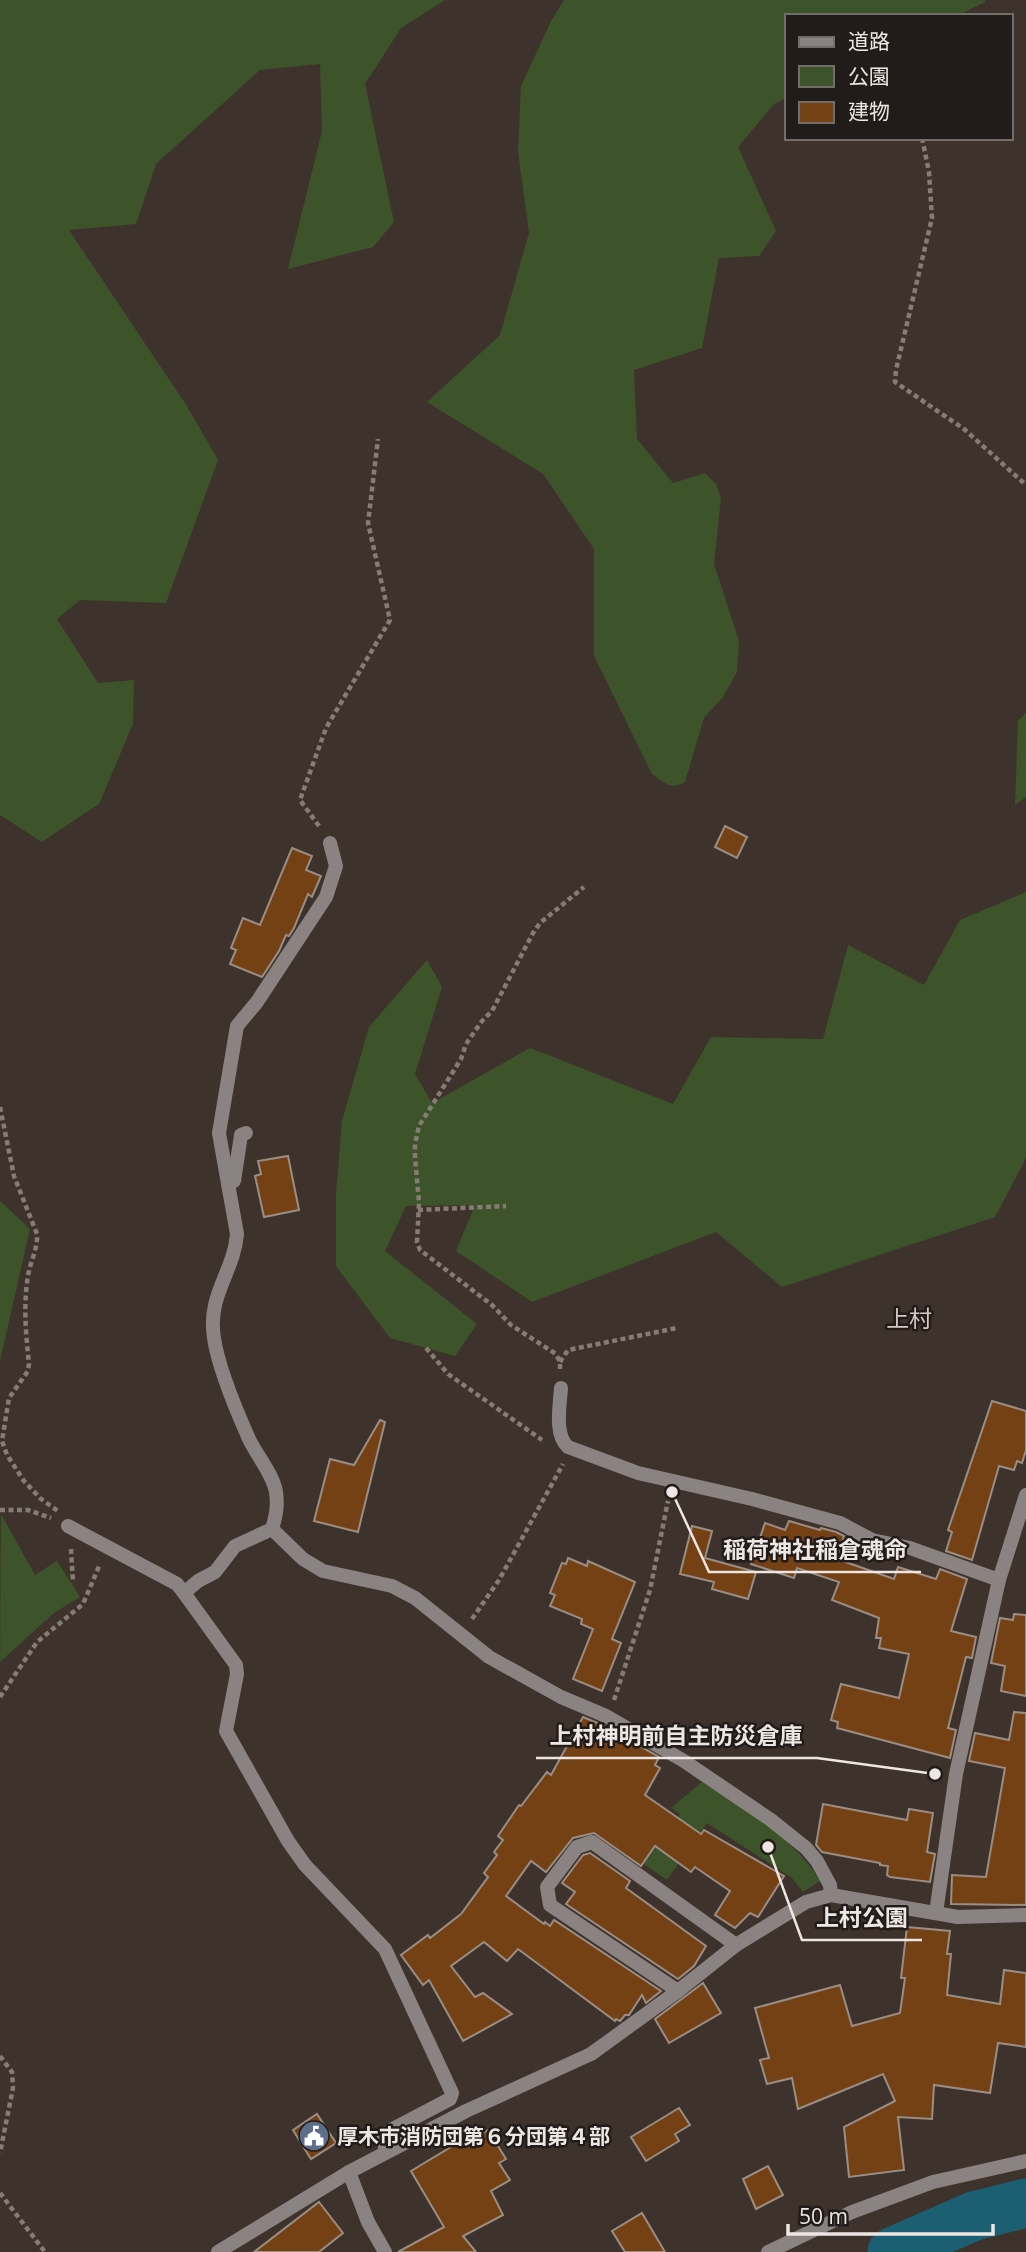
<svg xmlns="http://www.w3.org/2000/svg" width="1026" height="2252" font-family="'Open Sans','Noto Sans JP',sans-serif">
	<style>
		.green { fill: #3d5329 }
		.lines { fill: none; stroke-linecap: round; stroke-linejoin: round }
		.river { stroke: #1c5f73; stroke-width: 49 }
		.building { fill: #744115; stroke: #9a8d84; stroke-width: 2 }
		.path { stroke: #867c76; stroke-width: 4.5; stroke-dasharray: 5 3.5; stroke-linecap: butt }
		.service { stroke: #8b8382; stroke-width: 14 }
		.minor { stroke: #8b8382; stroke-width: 14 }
		.tertiary { stroke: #8b8382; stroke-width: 14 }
		.labels { text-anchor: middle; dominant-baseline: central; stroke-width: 5; stroke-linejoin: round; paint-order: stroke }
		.poi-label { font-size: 21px; font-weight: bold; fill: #ede6e2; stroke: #211c19; text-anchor: start }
		.neighbourhood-label { font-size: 23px; fill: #d5c8bf; stroke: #211c19 }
		.leader { fill: none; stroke: #ede6e2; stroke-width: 2.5 }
		.callout-dot { fill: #ede6e2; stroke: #211c19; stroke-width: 2.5 }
		.callout-label { font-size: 23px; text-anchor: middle; font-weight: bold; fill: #ede6e2; stroke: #211c19; stroke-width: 5; stroke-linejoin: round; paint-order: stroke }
	</style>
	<rect width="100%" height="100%" fill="#3e332c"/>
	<g class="green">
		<polygon points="0,0 445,0 401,28 365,84 394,222 373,247 288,269 322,131 320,64 260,70 156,164 136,224 69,230 187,406 218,460 166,603 80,600 57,619 98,683 134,680 133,724 99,804 42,842 0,815"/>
		<path d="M564,0H985V2L957,16H786V98L774,104L738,147L776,231L759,256L719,258L702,348L634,370L637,439L673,483L705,473L716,484L721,498L714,564L739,641L737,672L723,697L704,718L685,782C671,791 664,782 652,774L594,656V549L543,474L427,402L500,335L529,233L518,152L521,86L551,21Z"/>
		<polygon points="1026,713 1026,797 1015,805 1018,721"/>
		<polygon points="1026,892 1026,1158 995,1217 782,1287 716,1232 532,1302 456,1251 475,1205 406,1206 385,1251 477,1324 455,1356 390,1338 336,1266 336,1193 342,1121 369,1027 427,960 442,987 415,1074 432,1103 530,1048 673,1104 711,1037 823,1039 848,945 924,985 960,920"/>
		<polygon points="0,1201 30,1229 0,1361"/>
		<polygon points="1,1514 35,1575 57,1561 80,1597 54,1613 0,1662"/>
		<path d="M702,1782C746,1811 792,1835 820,1881L803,1892L792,1878L707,1823L667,1880L644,1864L680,1814L671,1808Z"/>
	</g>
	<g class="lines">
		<polyline class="river" points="892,2252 974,2216 1026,2203"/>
	</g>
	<g class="building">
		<polygon points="725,826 747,837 737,858 715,847"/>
		<polygon points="292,848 312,856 306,870 321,876 312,897 308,894 294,928 289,936 286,935 279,951 262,977 230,964 236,950 231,948 243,918 260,925"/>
		<polygon points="288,1156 299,1210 264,1217 255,1176 261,1174 258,1161"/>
		<polygon points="992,1401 1026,1411 1026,1450 1022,1463 1017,1461 1014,1470 999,1466 972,1560 946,1551 952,1532 948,1530"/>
		<polygon points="380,1420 385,1422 358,1532 314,1521 330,1459 354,1465"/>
		<polygon points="789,1521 820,1530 821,1528 836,1532 844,1536 837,1559 894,1579 898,1567 936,1579 940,1569 967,1579 951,1631 976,1637 972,1658 966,1657 948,1728 956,1730 950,1758 852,1732 837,1728 838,1722 831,1720 841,1684 899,1698 909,1654 879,1648 881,1638 876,1638 879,1618 832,1600 839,1582 797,1568 794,1578 751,1564 765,1523 785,1530"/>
		<polygon points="692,1526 712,1531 705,1558 756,1572 748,1599 712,1589 714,1582 680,1574"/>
		<polygon points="568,1558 587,1566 588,1561 635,1582 612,1639 621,1643 602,1691 573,1679 593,1629 581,1624 582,1619 550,1606 555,1595 550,1593 562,1563 566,1564"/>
		<polygon points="1014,1614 1026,1615 1026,1696 1001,1691 1005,1666 991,1663 1000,1618 1013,1620"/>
		<polygon points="1014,1712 1026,1713 1026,1905 951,1904 952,1875 986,1877 1005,1768 969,1761 975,1733 1009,1740"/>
		<polygon points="583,1717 602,1725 659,1757 655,1765 660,1768 645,1795 701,1834 704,1830 784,1876 758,1917 750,1913 735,1928 715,1915 730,1891 695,1867 691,1872 655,1846 641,1866 594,1833 573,1838 546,1872 531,1861 506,1896 544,1924 545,1922 550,1926 554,1920 661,1991 646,2003 642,1995 629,2015 625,2015 620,2021 616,2019 615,2021 518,1949 507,1961 484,1942 451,1966 475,1997 483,1993 512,2014 463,2041 429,1980 423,1985 401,1955 428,1935 430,1938 461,1914 488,1877 484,1873 497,1855 494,1852 503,1840 498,1836 519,1805 521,1806 547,1772 551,1775"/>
		<polygon points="823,1804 907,1820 909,1809 933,1813 927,1852 935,1854 930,1882 890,1877 887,1875 888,1866 880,1865 880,1863 822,1852 816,1845"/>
		<polygon points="590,1853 630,1881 626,1888 706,1946 694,1966 678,1979 566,1904 575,1892 562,1883 583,1855"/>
		<polygon points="907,1927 950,1931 947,1954 951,1954 947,1995 1000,2004 1004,1970 1026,1973 1026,2047 998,2043 990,2093 934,2085 932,2119 898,2117 904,2170 849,2177 844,2127 895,2101 883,2074 798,2109 792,2078 767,2084 760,2060 769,2058 755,2008 840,1985 852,2026 900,2013 905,1978 901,1978"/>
		<polygon points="703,1983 721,2013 669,2043 655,2019"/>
		<polygon points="679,2108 690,2125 675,2134 679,2141 646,2161 631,2137"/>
		<polygon points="317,2114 336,2143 311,2159 293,2130"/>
		<polygon points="481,2129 483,2133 488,2130 506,2159 499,2163 510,2180 491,2191 503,2215 463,2236 476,2252 398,2252 444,2227 411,2171"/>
		<polygon points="768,2166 783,2195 756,2209 743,2179"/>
		<polygon points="319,2202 343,2233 319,2252 254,2252"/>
		<polygon points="642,2213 665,2252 625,2252 612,2231"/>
	</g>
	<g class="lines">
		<g class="path">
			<polyline points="922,138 929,172 932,218 896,370 895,382 964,429 1026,485"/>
			<polyline points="319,826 300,800 326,728 390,620 368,523 378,439"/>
			<path d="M0,1107L14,1176L37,1234C38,1249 30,1262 28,1276C23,1306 26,1334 29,1364L28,1371L9,1398L2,1441L7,1455L24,1481L41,1499L58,1511"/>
			<polyline points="418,1210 506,1206"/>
			<polyline points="426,1348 448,1374 542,1440"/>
			<polyline points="560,1362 568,1350 677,1328"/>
			<polyline points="560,1369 560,1362 556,1354 511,1325 492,1305 420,1250 417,1242 419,1202 415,1158 415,1144 419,1126 461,1059 466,1044 482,1021 492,1011 533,933 540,923 584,887"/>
			<polyline points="0,1510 28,1510 51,1518"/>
			<polyline points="71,1549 73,1583"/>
			<polyline points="472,1619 499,1580 563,1464"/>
			<polyline points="0,1697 37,1642 83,1604 100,1564"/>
			<polyline points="614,1700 650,1590 668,1501"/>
			<polyline points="0,2056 12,2072 13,2088 0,2153"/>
			<polyline points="0,2193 45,2252"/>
		</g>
		<polyline class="service" points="228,1184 234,1181 241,1135 246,1133"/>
		<g class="minor">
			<path d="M330,843L336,866L326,897L257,1002L237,1026L219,1133L237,1234C234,1272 207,1295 214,1338C218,1366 237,1412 249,1439C257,1456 273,1474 276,1492C278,1506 276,1516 272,1529L235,1546L215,1572L198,1581L184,1593L236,1665L237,1674L226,1731L288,1841L305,1865L385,1949L452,2093L450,2099L391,2130L383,2139L386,2151"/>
			<path d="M561,1388C560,1405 554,1435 568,1447L638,1473L752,1499L840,1523L872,1540L910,1548L999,1580"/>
			<polyline points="68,1526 177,1584 184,1593"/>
			<polyline points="272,1529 303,1559 323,1571 392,1586 415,1598 489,1657 561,1697 606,1716 684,1761 771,1820 806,1848 817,1861 830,1885 831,1895"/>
			<polyline points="936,1913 956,1774 999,1580 1026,1495"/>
			<polyline points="678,1991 550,1905 547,1887 577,1847 592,1842 736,1945"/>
			<polyline points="218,2252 349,2172"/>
			<polyline points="385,2252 368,2222 349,2172 466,2111 591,2054 678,1991 736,1945 806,1902 831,1895 958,1917 1026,1915"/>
		</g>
		<polyline class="tertiary" points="768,2252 852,2212 933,2182 1026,2161"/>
	</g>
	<defs>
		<g id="civic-disc" transform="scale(1.575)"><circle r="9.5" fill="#5c6f8a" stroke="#211c19"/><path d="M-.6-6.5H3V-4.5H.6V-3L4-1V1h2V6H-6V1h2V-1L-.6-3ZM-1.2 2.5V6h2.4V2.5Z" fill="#fff"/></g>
	</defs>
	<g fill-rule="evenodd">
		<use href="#civic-disc" x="314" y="2136"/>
	</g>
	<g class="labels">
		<g class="poi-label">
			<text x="337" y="2136">厚木市消防団第６分団第４部</text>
		</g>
		<g class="neighbourhood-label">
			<text x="909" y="1318">上村</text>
		</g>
	</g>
	<path class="leader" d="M672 1492L709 1572H921M935 1774L817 1758H536M768 1847L802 1940H922"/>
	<g class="callout-dot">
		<circle cx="672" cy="1492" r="7"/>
		<circle cx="935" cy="1774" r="7"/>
		<circle cx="768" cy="1847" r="7"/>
	</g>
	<g class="callout-label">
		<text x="815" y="1558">稲荷神社稲倉魂命</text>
		<text x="676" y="1744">上村神明前自主防災倉庫</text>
		<text x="862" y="1926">上村公園</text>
	</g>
	<rect x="785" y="14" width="228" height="126" fill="#211c19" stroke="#736d69" stroke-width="2"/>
	<rect x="799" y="37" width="35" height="10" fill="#8b8382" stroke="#736d69" stroke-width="2"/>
	<text x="848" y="49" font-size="21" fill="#ede6e2">道路</text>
	<rect x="799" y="66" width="35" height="21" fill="#3d5329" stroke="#736d69" stroke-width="2"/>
	<text x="848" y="84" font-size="21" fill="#ede6e2">公園</text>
	<rect x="799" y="102" width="35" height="21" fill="#744115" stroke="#736d69" stroke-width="2"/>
	<text x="848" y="119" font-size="21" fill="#ede6e2">建物</text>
	<path d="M788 2224v10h205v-10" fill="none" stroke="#ede6e2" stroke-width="3.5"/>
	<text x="799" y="2224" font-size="21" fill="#ede6e2" stroke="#211c19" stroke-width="5" paint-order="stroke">50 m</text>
</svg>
